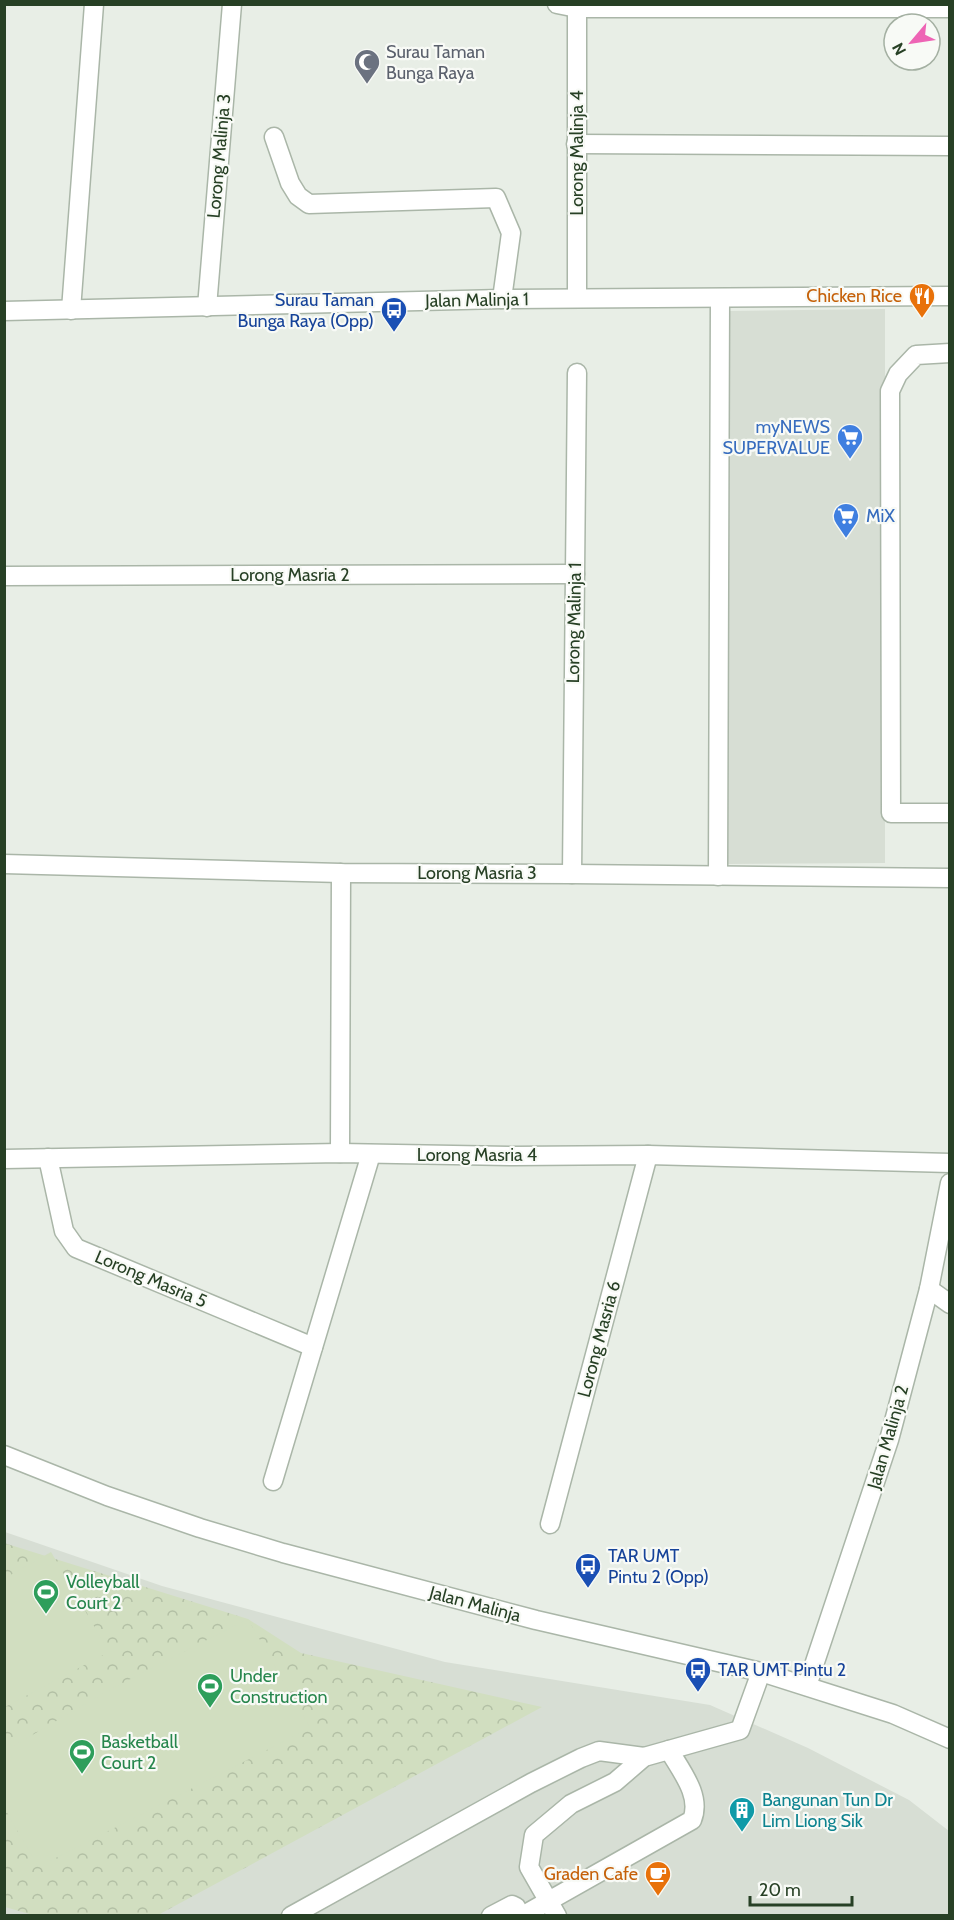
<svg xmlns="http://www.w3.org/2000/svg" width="954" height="1920" font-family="Cabin,sans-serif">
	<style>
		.built { fill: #d7ded4 }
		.park { fill: url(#park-crowns) }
		.pitch { fill: #d1dec0 }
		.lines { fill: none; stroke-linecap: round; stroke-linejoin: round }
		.minor-casing { stroke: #aab6a8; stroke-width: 21 }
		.minor { stroke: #fff; stroke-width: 18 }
		.labels { text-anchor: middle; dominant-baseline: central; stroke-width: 4.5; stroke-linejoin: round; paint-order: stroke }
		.worship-label { font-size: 18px; fill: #5b616d; stroke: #f8faf6; text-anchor: start }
		.street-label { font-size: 18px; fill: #274025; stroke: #f8faf6 }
		.food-label { font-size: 18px; fill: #c56008; stroke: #f8faf6; text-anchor: end }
		.transit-label { font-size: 18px; fill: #164399; stroke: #f8faf6; text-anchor: start }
		.shop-label { font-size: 18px; fill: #366cbe; stroke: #f8faf6; text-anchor: end }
		.leisure-label { font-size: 18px; fill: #27864d; stroke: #f8faf6; text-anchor: start }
		.culture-label { font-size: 18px; fill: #0d838f; stroke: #f8faf6; text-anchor: start }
	</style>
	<defs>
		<pattern id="park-crowns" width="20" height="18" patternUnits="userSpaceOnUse" patternTransform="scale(1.5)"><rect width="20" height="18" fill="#d1dec0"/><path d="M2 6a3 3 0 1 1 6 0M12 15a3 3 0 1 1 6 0" fill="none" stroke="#b3c0a5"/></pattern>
	</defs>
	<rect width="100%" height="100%" fill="#e8eee6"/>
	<g class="built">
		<polygon points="885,309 885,863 728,864 728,311"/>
		<polygon points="5,1532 162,1586 445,1662 710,1705 808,1748 909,1800 949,1831 949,1915 5,1916"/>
	</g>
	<polygon class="park" points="4,1543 248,1619 301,1653 542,1707 158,1915 33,1915 5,1907"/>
	<g class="pitch">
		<polygon points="51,1552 109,1652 5,1707 5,1578"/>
		<polygon points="248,1619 310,1728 38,1867 5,1809 5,1751 111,1689"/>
	</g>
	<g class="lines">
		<g class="minor-casing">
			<g id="minor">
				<polyline points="557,4 577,8 950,8"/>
				<polyline points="274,137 290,183 298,196 309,204 496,198 511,233 502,299"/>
				<polyline points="576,144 950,146"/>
				<polyline points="577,298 577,8"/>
				<polyline points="207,307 232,4"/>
				<polyline points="71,310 94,4"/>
				<polyline points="4,311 502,299 950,296"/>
				<polyline points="950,353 916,355 898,374 890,391 891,813 950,813"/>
				<polyline points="4,576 575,574"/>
				<polyline points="4,864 341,873 572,874 950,878"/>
				<polyline points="572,874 577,373"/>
				<polyline points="718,876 720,298"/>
				<polyline points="340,1153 341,873"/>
				<polyline points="48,1158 64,1231 76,1248 313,1347"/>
				<polyline points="4,1159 340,1153 513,1156 648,1155 950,1163"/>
				<polyline points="929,1289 950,1304"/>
				<polyline points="4,1455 107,1496 200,1528 283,1553 536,1620 761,1672 893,1714 950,1739"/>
				<polyline points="273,1481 371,1154"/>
				<polyline points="550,1524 648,1155"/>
				<polyline points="807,1686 889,1440 929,1289 950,1183"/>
				<polyline points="291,1916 531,1783 581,1758 599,1751 644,1757"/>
				<polyline points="491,1916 512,1905 516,1907 520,1916"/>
				<path d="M522,1916L692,1820C702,1796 681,1771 669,1750"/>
				<polyline points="557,1916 529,1867 534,1835 571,1804 615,1782 644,1757 740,1730 761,1672"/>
			</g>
		</g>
		<use href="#minor" class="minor"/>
	</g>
	<defs>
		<g id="mosque-pin" transform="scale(1.35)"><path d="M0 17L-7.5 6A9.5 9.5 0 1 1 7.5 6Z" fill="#6b7280" stroke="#f8faf6"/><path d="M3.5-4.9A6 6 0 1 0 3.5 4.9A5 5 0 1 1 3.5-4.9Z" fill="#fff"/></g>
		<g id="restaurant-pin" transform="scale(1.35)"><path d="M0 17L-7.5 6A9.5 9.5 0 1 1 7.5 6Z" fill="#e8710a" stroke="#f8faf6"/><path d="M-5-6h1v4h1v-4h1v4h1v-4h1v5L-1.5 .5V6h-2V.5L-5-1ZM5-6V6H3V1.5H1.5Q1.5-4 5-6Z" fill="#fff"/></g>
		<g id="bus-pin" transform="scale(1.35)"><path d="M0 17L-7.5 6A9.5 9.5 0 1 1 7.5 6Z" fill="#1a4fb4" stroke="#f8faf6"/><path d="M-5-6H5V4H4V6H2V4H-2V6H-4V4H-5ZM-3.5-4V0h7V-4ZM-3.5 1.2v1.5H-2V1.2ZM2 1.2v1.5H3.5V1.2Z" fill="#fff"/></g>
		<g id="supermarket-pin" transform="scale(1.35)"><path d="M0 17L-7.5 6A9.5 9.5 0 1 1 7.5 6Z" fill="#3f7fe0" stroke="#f8faf6"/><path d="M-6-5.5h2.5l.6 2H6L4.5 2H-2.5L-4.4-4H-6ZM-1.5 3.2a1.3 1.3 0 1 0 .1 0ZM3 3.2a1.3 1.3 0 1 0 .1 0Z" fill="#fff"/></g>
		<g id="stadium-pin" transform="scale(1.35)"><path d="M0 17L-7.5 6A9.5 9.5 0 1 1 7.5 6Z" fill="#2e9e5b" stroke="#f8faf6"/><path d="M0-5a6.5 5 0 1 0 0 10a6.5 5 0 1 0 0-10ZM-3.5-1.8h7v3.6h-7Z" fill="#fff"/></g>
		<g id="building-pin" transform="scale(1.35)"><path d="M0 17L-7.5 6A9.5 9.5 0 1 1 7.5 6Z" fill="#0f9aa8" stroke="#f8faf6"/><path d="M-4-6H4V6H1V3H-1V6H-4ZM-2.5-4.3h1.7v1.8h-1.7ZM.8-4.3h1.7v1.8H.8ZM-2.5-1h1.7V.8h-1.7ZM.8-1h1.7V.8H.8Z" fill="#fff"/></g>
		<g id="cafe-pin" transform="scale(1.35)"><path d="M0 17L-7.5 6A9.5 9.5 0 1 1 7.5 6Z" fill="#e8710a" stroke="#f8faf6"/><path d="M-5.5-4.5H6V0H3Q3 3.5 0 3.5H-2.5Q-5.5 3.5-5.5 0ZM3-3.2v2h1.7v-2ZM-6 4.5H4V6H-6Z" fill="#fff"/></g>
	</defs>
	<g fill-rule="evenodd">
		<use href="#mosque-pin" x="367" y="62"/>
		<use href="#restaurant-pin" x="922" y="296"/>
		<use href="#bus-pin" x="394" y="310"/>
		<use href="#supermarket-pin" x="850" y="437"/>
		<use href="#supermarket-pin" x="846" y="516"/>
		<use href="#bus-pin" x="588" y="1566"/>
		<use href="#stadium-pin" x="46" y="1592"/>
		<use href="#bus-pin" x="698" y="1670"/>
		<use href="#stadium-pin" x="210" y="1686"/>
		<use href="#stadium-pin" x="82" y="1752"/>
		<use href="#building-pin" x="742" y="1810"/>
		<use href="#cafe-pin" x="658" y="1874"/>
	</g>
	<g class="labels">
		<g class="worship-label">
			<text x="386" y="52">Surau Taman<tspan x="386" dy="21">Bunga Raya</tspan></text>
		</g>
		<g class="street-label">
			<text transform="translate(577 153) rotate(-90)">Lorong Malinja 4</text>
			<text transform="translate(219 156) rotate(-85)">Lorong Malinja 3</text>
			<text transform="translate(477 300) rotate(-1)">Jalan Malinja 1</text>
			<text x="290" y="575">Lorong Masria 2</text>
			<text transform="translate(574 623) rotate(-89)">Lorong Malinja 1</text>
			<text x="477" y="873">Lorong Masria 3</text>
			<text x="477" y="1155">Lorong Masria 4</text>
			<text transform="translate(151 1279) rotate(23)">Lorong Masria 5</text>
			<text transform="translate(599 1339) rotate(-75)">Lorong Masria 6</text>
			<text transform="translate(888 1437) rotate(-74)">Jalan Malinja 2</text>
			<text transform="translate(475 1604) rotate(15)">Jalan Malinja</text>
		</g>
		<g class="food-label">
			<text x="902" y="296">Chicken Rice</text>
			<text x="638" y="1874">Graden Cafe</text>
		</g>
		<g class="transit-label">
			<text x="374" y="300" text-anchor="end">Surau Taman<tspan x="374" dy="21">Bunga Raya (Opp)</tspan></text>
			<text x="608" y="1556">TAR UMT<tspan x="608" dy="21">Pintu 2 (Opp)</tspan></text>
			<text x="718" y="1670">TAR UMT Pintu 2</text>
		</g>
		<g class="shop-label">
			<text x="830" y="427">myNEWS<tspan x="830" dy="21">SUPERVALUE</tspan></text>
			<text x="866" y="516" text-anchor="start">MiX</text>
		</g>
		<g class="leisure-label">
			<text x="66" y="1582">Volleyball<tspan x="66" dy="21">Court 2</tspan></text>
			<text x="230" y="1676">Under<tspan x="230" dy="21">Construction</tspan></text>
			<text x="101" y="1742">Basketball<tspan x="101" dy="21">Court 2</tspan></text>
		</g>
		<g class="culture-label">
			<text x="762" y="1800">Bangunan Tun Dr<tspan x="762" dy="21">Lim Liong Sik</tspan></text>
		</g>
	</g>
	<rect width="954" height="1920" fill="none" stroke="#274025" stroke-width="12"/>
	<g transform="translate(912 42) rotate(241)"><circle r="28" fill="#f8faf6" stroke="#a4b0a2" stroke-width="1.5"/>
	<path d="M0-4.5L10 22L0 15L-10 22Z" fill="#ee64b5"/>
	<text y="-9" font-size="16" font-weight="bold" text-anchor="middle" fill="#274025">N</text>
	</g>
	<path d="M750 1896v9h102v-9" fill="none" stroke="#274025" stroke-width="3"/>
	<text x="759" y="1896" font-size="18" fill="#274025" stroke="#f8faf6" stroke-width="4.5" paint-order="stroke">20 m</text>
</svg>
